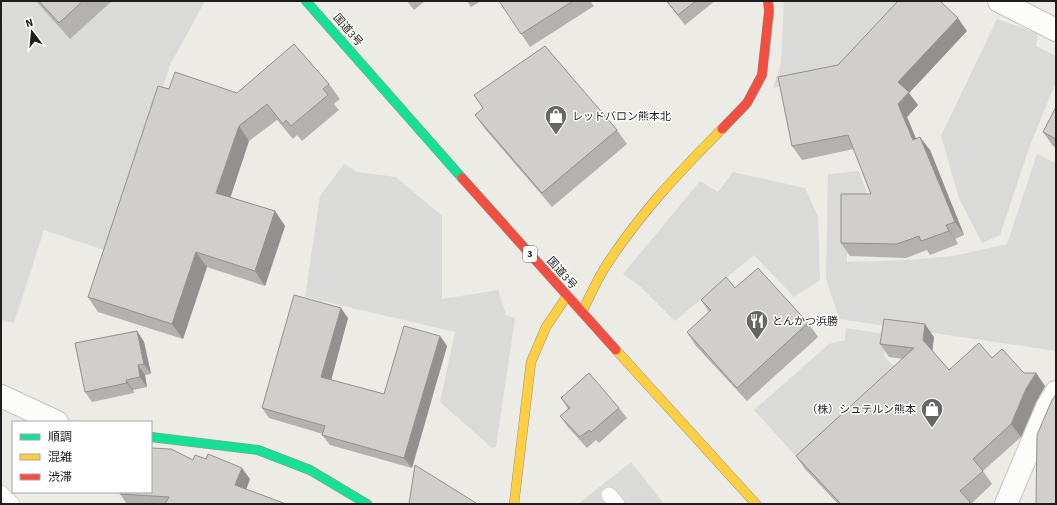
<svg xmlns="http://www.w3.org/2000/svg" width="1057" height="505" font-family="'Source Sans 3','Noto Sans JP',sans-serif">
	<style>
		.religious { fill: #dadad8 }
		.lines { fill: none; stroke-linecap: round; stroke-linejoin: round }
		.lane-casing { stroke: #c3c3c1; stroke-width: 16 }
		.street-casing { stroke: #c3c3c1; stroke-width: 24 }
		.fast-casing { stroke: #929580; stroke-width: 10 }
		.slow-casing { stroke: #929580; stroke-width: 10 }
		.jam-casing { stroke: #929580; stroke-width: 10 }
		.lane { stroke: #fcfcfb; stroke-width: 15 }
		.street { stroke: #fcfcfb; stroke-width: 22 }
		.fast { stroke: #16e098; stroke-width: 9 }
		.slow { stroke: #ffcf43; stroke-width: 9 }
		.jam { stroke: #f24e42; stroke-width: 9 }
		.wall { fill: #b3b2af }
		.shaded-wall { fill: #92918f }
		.building { fill: #d0cfcc; stroke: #92918f }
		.labels { text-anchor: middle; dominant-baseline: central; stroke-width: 3; stroke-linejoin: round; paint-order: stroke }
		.shield { fill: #fff; stroke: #626262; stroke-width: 1 }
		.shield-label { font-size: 10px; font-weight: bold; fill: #1e1e1e }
		.street-label { font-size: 11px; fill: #1e1e1e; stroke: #fff }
		.poi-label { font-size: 11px; fill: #1e1e1e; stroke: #fff; text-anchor: start }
	</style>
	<rect width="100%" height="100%" fill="#ecebe6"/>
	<g class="religious">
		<polygon points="1,1 205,1 170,65 110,252 44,230 14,323 1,320 1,31 3,22"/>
		<polygon points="784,1 907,1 837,73 773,88 781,63"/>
		<polygon points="997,19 1038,33 1036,46 1056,56 1056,82 1029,148 1000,235 982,243 959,198 941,136"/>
		<polygon points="1037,154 1056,163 1056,351 839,319 826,279 828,174 859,171 870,202 847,202 847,262 907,260 953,256 1007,244"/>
		<polygon points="344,164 357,172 396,177 442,216 442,299 498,290 506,315 515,318 496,447 492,448 440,402 455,332 305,297 320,196"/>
		<polygon points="733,172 805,188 818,217 820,280 794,297 754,255 675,321 642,288 623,274 700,181 718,192"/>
		<polygon points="846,328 886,334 884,356 902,375 802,463 754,410 829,344 845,340"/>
		<polygon points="631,462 664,504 578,504"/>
	</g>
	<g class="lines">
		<g class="lane-casing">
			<g id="lane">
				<polyline points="1,493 12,504"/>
				<polyline points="609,495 617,504"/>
			</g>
		</g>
		<g class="street-casing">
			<g id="street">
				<polyline points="999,1 1056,30"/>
				<polyline points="1,396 57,422"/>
				<polyline points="1006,504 1047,407 1056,392"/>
			</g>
		</g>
		<g class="fast-casing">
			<g id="fast">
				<polyline points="306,1 462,178"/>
				<polyline points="151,437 258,450 310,470 367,504"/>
			</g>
		</g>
		<g class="slow-casing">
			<g id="slow">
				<path d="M582,312C589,298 596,282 604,269C637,217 679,172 722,129"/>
				<polyline points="616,350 756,504"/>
				<polyline points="514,504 531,362 546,327 567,296"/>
			</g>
		</g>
		<g class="jam-casing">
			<g id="jam">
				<polyline points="722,129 747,103 762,75 769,11 768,1"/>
				<polyline points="462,178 616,350"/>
			</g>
		</g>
		<use href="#lane" class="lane"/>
		<use href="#street" class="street"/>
		<use href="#fast" class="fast"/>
		<use href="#slow" class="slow"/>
		<use href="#jam" class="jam"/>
	</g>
	<g class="wall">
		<polygon points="36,1 112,1 70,39"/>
		<polygon points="407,1 425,1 414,10"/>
		<polygon points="467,1 481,1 471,7"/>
		<polygon points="499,1 590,1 594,6 530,47"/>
		<polygon points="666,1 715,1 685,25"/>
		<polygon points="967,31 909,93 918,105 907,117 916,139 930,150 964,235 955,239 958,244 930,255 927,250 906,258 850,256 841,243 871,194 854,149 802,160 792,146 838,65"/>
		<polygon points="329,84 340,99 334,104 339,110 302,141 297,135 293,139 277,120 249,141 230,197 275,211 285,226 265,286 207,267 183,339 98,312 88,297 169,89 237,93"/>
		<polygon points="1056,107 1056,148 1053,146 1043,132"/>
		<polygon points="483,108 617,130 627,144 552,207 485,129 475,115"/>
		<polygon points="735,288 808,323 818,337 747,401 696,346 687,332 709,312 701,300"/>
		<polygon points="348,318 331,380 384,394 440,336 447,346 412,468 330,445 322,435 323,434 269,418 262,408"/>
		<polygon points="137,331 144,342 151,374 145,375 147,387 133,390 134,393 92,402 85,392"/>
		<polygon points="934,337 932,351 949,370 992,358 1024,373 1036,373 1045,386 1036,402 1021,437 983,471 992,484 971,504 838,504 805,469 796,456 903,359 889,357 880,344"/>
		<polygon points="561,398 619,408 627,418 599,443 596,440 587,448 567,426 560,416 568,409"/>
		<polygon points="193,460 250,479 246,489 286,504 127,504 120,494"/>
	</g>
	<g class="shaded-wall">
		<polygon points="958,18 967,31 909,93 918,105 907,117 922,153 913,140 898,104 898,82"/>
		<polygon points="239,126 249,141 227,208 216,193"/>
		<polygon points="920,137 930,150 964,235 955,222"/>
		<polygon points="275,211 285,226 265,286 255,271"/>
		<polygon points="946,225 955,239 958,244 949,231"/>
		<polygon points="196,252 207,267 183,339 172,324"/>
		<polygon points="341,308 348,318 329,388 321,377"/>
		<polygon points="925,324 934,337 932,354 923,340"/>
		<polygon points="137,331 144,342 151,374 144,364"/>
		<polygon points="440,336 447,346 412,468 404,458"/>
		<polygon points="138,365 145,375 147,387 140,377"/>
		<polygon points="1036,373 1045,386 1036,402 1021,437 1011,424 1026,389"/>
		<polygon points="126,380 133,390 134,393 127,383"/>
		<polygon points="242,468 250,479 244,496 235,485"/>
	</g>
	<g class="building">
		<polygon points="39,1 83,1 59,23"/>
		<polygon points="499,1 573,1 521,34"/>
		<polygon points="667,1 696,1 678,15"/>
		<polygon points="898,1 940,1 958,18 898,82 909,92 898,104 913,140 920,137 955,222 946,225 949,231 921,241 919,236 897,244 841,243 841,194 871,194 848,135 792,146 778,77 838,65"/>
		<polygon points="294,44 329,84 323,89 328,95 291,126 286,120 283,124 267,104 239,126 216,193 275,211 255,271 196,252 172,324 88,297 158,86 169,89 175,72 237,93"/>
		<polygon points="545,46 617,130 542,193 475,115 483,108 474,95"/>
		<polygon points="1056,107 1056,139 1043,132"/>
		<polygon points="758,268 808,323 737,388 687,332 711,310 701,300 726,277 735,288"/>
		<polygon points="294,295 341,308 321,377 384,394 404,326 440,336 404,458 322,435 325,426 262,408"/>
		<polygon points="884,319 925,324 923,340 949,370 979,343 992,358 1002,349 1024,373 1036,373 1026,389 1011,424 973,459 983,471 960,491 970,502 968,504 841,504 796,456 914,348 880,344"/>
		<polygon points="137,331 144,364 138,365 140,377 126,380 127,383 85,392 75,343"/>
		<polygon points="589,373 619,408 591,432 589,430 580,437 560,416 570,408 561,398"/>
		<polygon points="1056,394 1056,504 1036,504 1037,435 1051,402"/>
		<polygon points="151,448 171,449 193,460 195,455 206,459 208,454 242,468 235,485 286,504 165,504 169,497 120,494 120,492 151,492"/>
		<polygon points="415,465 476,503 476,504 409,504"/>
	</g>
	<defs>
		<g id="shop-pin" transform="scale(1.15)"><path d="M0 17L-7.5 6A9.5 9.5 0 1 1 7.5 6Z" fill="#666664" stroke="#fff"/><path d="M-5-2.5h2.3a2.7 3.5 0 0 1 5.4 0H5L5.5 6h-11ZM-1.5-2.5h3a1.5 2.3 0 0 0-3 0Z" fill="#fff"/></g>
		<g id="restaurant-pin" transform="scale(1.15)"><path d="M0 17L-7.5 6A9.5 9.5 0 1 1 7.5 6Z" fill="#666664" stroke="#fff"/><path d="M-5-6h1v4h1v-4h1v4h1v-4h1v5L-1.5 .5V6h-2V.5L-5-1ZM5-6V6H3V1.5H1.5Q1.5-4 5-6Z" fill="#fff"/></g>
	</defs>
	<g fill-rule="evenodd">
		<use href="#shop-pin" x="556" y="116"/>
		<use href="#restaurant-pin" x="757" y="321"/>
		<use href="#shop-pin" x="932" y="409"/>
	</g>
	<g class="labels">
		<rect class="shield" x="523" y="246" width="14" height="16" rx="3"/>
		<g class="shield-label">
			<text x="530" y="254">3</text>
		</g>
		<g class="street-label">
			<text transform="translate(348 30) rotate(49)">国道3号</text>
			<text transform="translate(562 273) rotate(48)">国道3号</text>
		</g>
		<g class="poi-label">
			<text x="572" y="116">レッドバロン熊本北</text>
			<text x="772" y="321">とんかつ浜勝</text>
			<text x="916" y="409" text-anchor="end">（株）シュテルン熊本</text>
		</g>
	</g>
	<rect width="1057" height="505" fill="none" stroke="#1e1e1e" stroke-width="4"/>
	<rect x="12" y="421" width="140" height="72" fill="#ffffff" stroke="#a5a5a5"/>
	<rect x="20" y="434" width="20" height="6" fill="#16e098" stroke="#a5a5a5"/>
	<text x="48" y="441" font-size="12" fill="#1e1e1e">順調</text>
	<rect x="20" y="454" width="20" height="6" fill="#ffcf43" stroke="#a5a5a5"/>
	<text x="48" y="461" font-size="12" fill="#1e1e1e">混雑</text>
	<rect x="20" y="474" width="20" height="6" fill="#f24e42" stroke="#a5a5a5"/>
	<text x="48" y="481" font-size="12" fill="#1e1e1e">渋滞</text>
	<g transform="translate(32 32) rotate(344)" stroke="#ffffff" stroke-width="3" paint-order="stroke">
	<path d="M0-3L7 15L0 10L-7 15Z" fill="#1e1e1e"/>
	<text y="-6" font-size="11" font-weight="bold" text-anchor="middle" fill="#1e1e1e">N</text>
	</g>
</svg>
